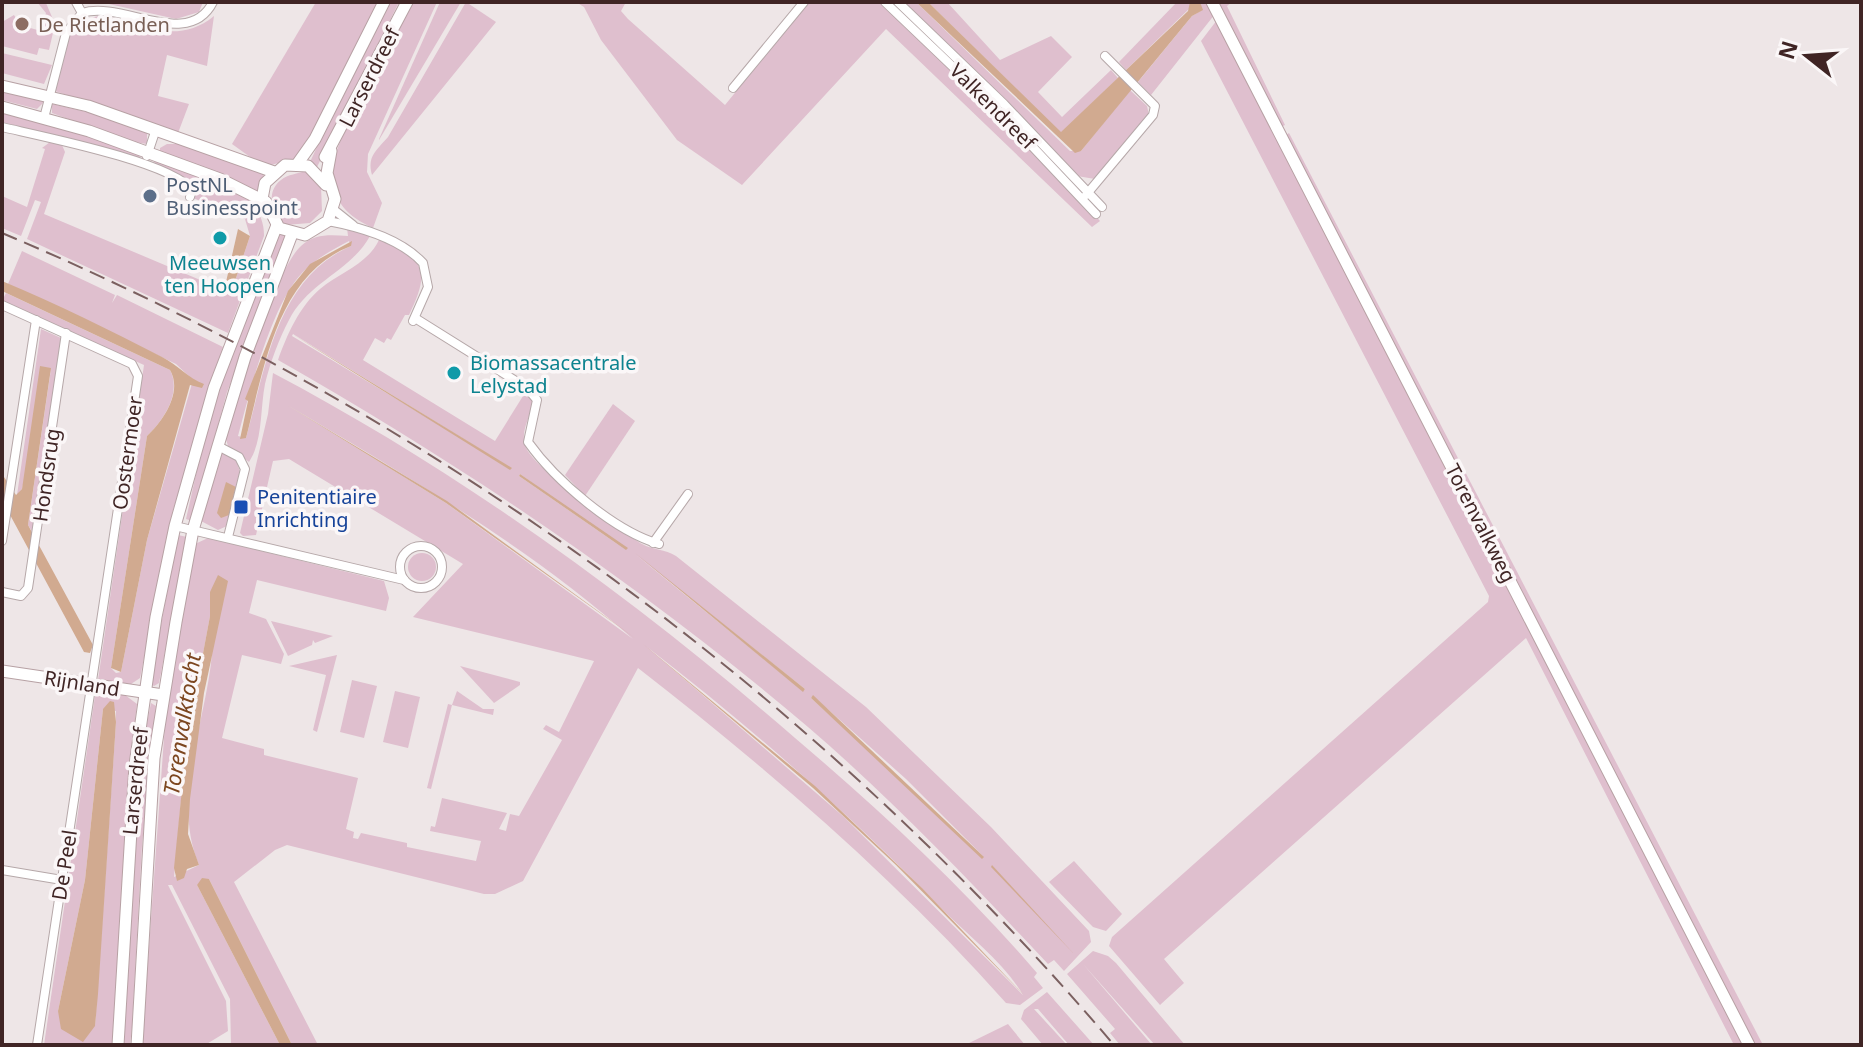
<svg xmlns="http://www.w3.org/2000/svg" width="1863" height="1047" font-family="'Noto Sans',sans-serif">
	<style>
		.green { fill: #dfbfce; fill-rule: evenodd }
		.water { fill: #d1aa90 }
		.lines { fill: none; stroke-linecap: round; stroke-linejoin: round }
		.street-casing { stroke: #b6a8a9; stroke-width: 10 }
		.secondary-casing { stroke: #b7a1a4; stroke-width: 13 }
		.street { stroke: #fff; stroke-width: 8 }
		.secondary { stroke: #fff; stroke-width: 11 }
		.rail { stroke: #7b6060; stroke-width: 2; stroke-dasharray: 16 8; stroke-linecap: butt }
		.education-dot { fill: #8d6e63; stroke: #fbf7f8; stroke-width: 3 }
		.service-dot { fill: #5c6f8a; stroke: #fbf7f8; stroke-width: 3 }
		.culture-dot { fill: #0f9aa8; stroke: #fbf7f8; stroke-width: 3 }
		.transit-dot { fill: #1a4fb4; stroke: #fbf7f8; stroke-width: 3 }
		.labels { text-anchor: middle; dominant-baseline: central; stroke-width: 7; stroke-linejoin: round; paint-order: stroke }
		.education-label { font-size: 20px; fill: #785e54; stroke: #fbf7f8; text-anchor: start }
		.street-label { font-size: 20px; fill: #402525; stroke: #fbf7f8 }
		.service-label { font-size: 20px; fill: #4e5e75; stroke: #fbf7f8; text-anchor: start }
		.culture-label { font-size: 20px; fill: #0d838f; stroke: #fbf7f8 }
		.transit-label { font-size: 20px; fill: #164399; stroke: #fbf7f8; text-anchor: start }
		.water-label { font-size: 22px; font-style: italic; fill: #7c461f; stroke: #fbf7f8 }
	</style>
	<rect width="100%" height="100%" fill="#eee6e7"/>
	<g class="green">
		<polygon points="37,2 46,3 55,24 49,50 39,48 37,55 2,46 2,22 14,15 20,25 41,31 46,13"/>
		<polygon points="100,2 203,2 199,12 176,19"/>
		<polygon points="316,2 380,2 315,131 296,158 264,167 232,144"/>
		<polygon points="391,2 399,2 317,167 310,162 351,73"/>
		<path d="M414,2H437L368,154L367,172L382,203L373,228C348,216 334,204 332,174C329,147 397,31 414,2Z"/>
		<polygon points="440,2 461,2 379,140 379,139"/>
		<path d="M466,2L496,22L372,175C367,156 376,151 388,137Z"/>
		<polygon points="576,2 626,2 621,11 628,19 725,105 809,2 883,2 1033,148 1100,221 1092,227 886,29 742,185 677,140 601,40 584,7"/>
		<polygon points="902,2 916,2 1070,151 1081,151 1130,90 1147,106 1149,115 1095,179 1077,176"/>
		<polygon points="928,2 947,2 1000,60 1051,36 1072,57 1038,92 1062,117 1111,70 1118,78 1061,133"/>
		<polygon points="1177,2 1190,2 1192,6 1126,70 1119,62"/>
		<polygon points="1200,2 1209,2 1215,14 1151,95 1138,82 1192,16 1202,10"/>
		<polygon points="1214,2 1232,2 1227,6 1285,125 1281,127"/>
		<path d="M102,15C142,26 179,45 214,16L207,66L167,55L158,96L189,104L178,133L55,91C64,55 60,25 102,15Z"/>
		<polygon points="1217,20 1747,1045 1734,1045 1526,638 1164,959 1184,983 1160,1005 1109,946 1112,937 1488,602 1489,596 1201,41"/>
		<polygon points="2,53 52,65 44,84 2,73"/>
		<polygon points="2,91 44,102 37,109 2,100"/>
		<polygon points="52,104 130,122 147,131 147,144 128,141 52,113"/>
		<polygon points="2,111 76,130 141,156 137,158 2,122"/>
		<polygon points="1289,133 1763,1045 1754,1045 1286,135"/>
		<path d="M50,142L62,145L65,152L44,214L231,293L250,236L245,219L193,198L190,181L158,168L153,160C192,174 265,185 264,236L228,333L27,239L41,202L35,200L21,236L2,228V196L27,207L45,149L42,148Z"/>
		<polygon points="167,144 181,144 264,174 258,191 160,152 160,148"/>
		<path d="M305,171L321,186L322,211L310,223L285,225C272,214 265,192 281,180C288,174 298,174 305,171Z"/>
		<path d="M347,228L370,236C351,271 308,282 289,320C279,339 270,363 265,384C260,409 263,441 249,462L228,446L225,436C239,396 274,271 301,246C315,233 331,235 348,236ZM349,241L351,246C276,279 266,367 246,438L238,436C250,391 271,306 302,273C315,259 332,250 349,241Z"/>
		<polygon points="279,233 287,237 227,392 192,521 186,519 206,430 234,346"/>
		<path d="M379,240C425,259 431,270 409,315H405L391,340L387,338L384,343L375,338L363,360L495,441L523,396L517,391L533,398C533,415 520,428 525,445C530,466 620,531 642,544C653,550 665,549 676,556L866,707L991,827L1089,931L1091,942L1064,971L1054,960L1048,964C971,882 893,800 808,727C642,586 466,467 278,360C287,335 299,307 320,289C340,272 367,265 379,240ZM293,334L511,468L292,336ZM520,474L626,550L519,476ZM635,554L805,689L803,691ZM813,696L906,779L984,857L811,698Z"/>
		<path d="M22,251L115,295L112,303L117,295L223,347L173,510L140,678L131,684L98,680L144,365L2,301L6,293L170,370C182,393 163,421 147,436L111,668L116,673L121,672L147,540L193,380L176,364L8,284Z"/>
		<polygon points="41,329 61,338 33,533 28,525 51,369 22,489 17,495"/>
		<path d="M273,373C459,471 635,599 795,738C881,811 964,888 1037,973L1034,977L1043,988L1020,1005L1006,1003C896,879 768,769 638,668L523,881L495,894H484L287,845L275,850L234,882L318,1045H292L209,879L197,885L280,1045H231L230,999L172,885H168L226,1001L228,1031L205,1045H142L165,724L195,544L208,538L384,581L389,598L386,611L257,580L249,613L266,619L284,654L281,664L242,655L222,738L264,749V755L358,778L346,829L354,832L353,838L358,839L361,833L407,843V847L476,861L481,841L430,831L431,826L435,827L442,798L507,813L499,829L506,831L510,814L519,816L562,740L543,729L546,725L559,732L594,661L413,617L463,564L289,459L273,461L256,535L243,536L240,533L268,414ZM287,405C407,476 529,547 633,639L446,503ZM210,592C210,612 213,634 212,654C206,722 171,799 199,865L174,877L186,746L210,616ZM647,647C752,728 851,815 944,911C970,937 1005,964 1023,995L844,817Z"/>
		<polygon points="613,404 635,421 585,496 565,475"/>
		<polygon points="220,452 235,458 241,474 227,526 218,530 201,521"/>
		<polygon points="178,535 187,537 159,683 154,686 151,684 154,662"/>
		<circle cx="422" cy="567" r="14"/>
		<polygon points="271,621 333,636 315,643 313,640 312,645 288,656"/>
		<polygon points="337,655 317,732 313,730 326,675 289,666"/>
		<polygon points="460,666 520,682 520,685 494,703"/>
		<polygon points="352,680 377,686 364,738 340,732"/>
		<path d="M96,689L121,692L137,704L129,767L114,1045H44ZM103,709L116,711V722L95,1026L58,1011L85,880Z"/>
		<polygon points="395,691 420,697 408,748 383,742"/>
		<polygon points="457,691 483,709 494,709 493,715 452,705 431,789 427,788 448,704 452,705"/>
		<polygon points="151,703 156,706 142,845 132,1027 130,1045 124,1045 135,827 141,754"/>
		<polygon points="1074,861 1122,914 1106,931 1093,927 1049,882"/>
		<polygon points="1093,951 1108,956 1116,963 1185,1045 1155,1045 1083,964 1152,1045 1120,1045 1110,1033 1115,1029 1067,974"/>
		<polygon points="1047,992 1094,1045 1069,1045 1038,1009 1034,1009 1067,1045 1043,1045 1021,1019 1024,1010"/>
		<polygon points="1008,1024 1025,1045 965,1045"/>
	</g>
	<g class="water">
		<polygon points="916,2 928,2 1061,132 1188,11 1190,2 1200,2 1203,10 1192,16 1081,151 1075,153"/>
		<polygon points="238,229 250,236 231,293 224,291"/>
		<path d="M352,241L351,246C276,275 264,370 246,438L240,439L248,401L245,399L288,291L310,264Z"/>
		<path d="M2,281C57,304 110,330 162,357C178,365 188,378 204,384L202,388L190,385L147,540L121,672L111,668L147,436C163,421 183,392 170,370L2,291Z"/>
		<polygon points="292,334 512,468 510,470"/>
		<polygon points="40,366 51,368 28,525 93,645 90,653 84,652 2,500 2,474 16,495 22,489"/>
		<polygon points="287,405 447,501 635,638 446,503"/>
		<polygon points="520,474 628,548 626,550 519,476"/>
		<polygon points="226,482 236,487 229,515 221,518 217,513"/>
		<polygon points="635,553 805,689 803,692"/>
		<polygon points="218,575 228,581 204,693 190,799 188,834 199,865 187,869 184,878 177,881 174,868 187,739 210,616 210,592"/>
		<polygon points="643,644 815,786 922,888 1024,995 896,865 813,788"/>
		<polygon points="813,695 984,857 982,859 811,698"/>
		<polygon points="110,701 114,702 116,722 98,994 95,1026 83,1042 61,1029 58,1011 85,880 103,709"/>
		<polygon points="992,865 1074,954 991,867"/>
		<polygon points="202,878 209,879 292,1045 280,1045 197,885"/>
	</g>
	<g class="lines">
		<g class="street-casing">
			<g id="street">
				<polyline points="76,2 82,13"/>
				<polyline points="885,2 997,109 1096,214"/>
				<polyline points="898,2 1004,104 1102,207"/>
				<polyline points="733,88 804,2"/>
				<path d="M44,118L66,33L82,13C123,0 188,51 213,2"/>
				<path d="M2,127C40,136 172,162 192,190L190,197"/>
				<polyline points="147,156 156,129"/>
				<polyline points="1086,195 1153,115 1155,106 1105,56"/>
				<polyline points="333,209 353,225"/>
				<path d="M328,221C360,227 400,238 423,263L428,287L413,321"/>
				<polyline points="2,305 132,364 138,376 37,1045"/>
				<path d="M415,318L527,388L537,400L528,442C555,480 614,531 659,544"/>
				<polyline points="218,446 239,457 245,469 228,537"/>
				<polyline points="175,526 404,580"/>
				<polyline points="2,541 36,320"/>
				<polyline points="653,543 688,494"/>
				<circle cx="421" cy="567" r="21"/>
				<polyline points="2,592 21,596 28,588 66,333"/>
				<polyline points="2,870 62,880"/>
			</g>
		</g>
		<g class="secondary-casing">
			<g id="secondary">
				<polyline points="1212,2 1749,1045"/>
				<polyline points="2,86 88,106 274,172"/>
				<polyline points="2,107 89,131 220,179 266,202 279,228 305,235 328,221 335,199 327,173 331,151"/>
				<polyline points="325,157 407,2"/>
				<polyline points="298,163 315,139 384,2"/>
				<polyline points="261,204 265,183 285,165 308,166 326,185"/>
				<polyline points="2,671 163,695"/>
				<polyline points="118,1045 135,765 156,617 175,526 214,388 277,225"/>
				<polyline points="137,1045 154,758 176,622 193,530 218,446 245,357 292,234"/>
			</g>
		</g>
		<use href="#street" class="street"/>
		<use href="#secondary" class="secondary"/>
		<path class="rail" d="M2,233C430,413 813,691 1114,1045"/>
	</g>
	<circle class="education-dot" cx="22" cy="24" r="8"/>
	<circle class="service-dot" cx="150" cy="196" r="8"/>
	<g class="culture-dot">
		<circle cx="220" cy="238" r="8"/>
		<circle cx="454" cy="373" r="8"/>
	</g>
	<rect class="transit-dot" x="233" y="499" width="16" height="16" rx="4"/>
	<g class="labels">
		<g class="education-label">
			<text x="38" y="24">De Rietlanden</text>
		</g>
		<g class="street-label">
			<text transform="translate(369 77) rotate(-63)">Larserdreef</text>
			<text transform="translate(993 106) rotate(45)">Valkendreef</text>
			<text transform="translate(127 453) rotate(-82)">Oostermoer</text>
			<text transform="translate(46 475) rotate(-82)">Hondsrug</text>
			<text transform="translate(1481 523) rotate(63)">Torenvalkweg</text>
			<text transform="translate(82 683) rotate(9)">Rijnland</text>
			<text transform="translate(135 781) rotate(-84)">Larserdreef</text>
			<text transform="translate(64 865) rotate(-81)">De Peel</text>
		</g>
		<g class="service-label">
			<text x="166" y="184">PostNL<tspan x="166" dy="23">Businesspoint</tspan></text>
		</g>
		<g class="culture-label">
			<text x="220" y="262">Meeuwsen<tspan x="220" dy="23">ten Hoopen</tspan></text>
			<text x="470" y="362" text-anchor="start">Biomassacentrale<tspan x="470" dy="23">Lelystad</tspan></text>
		</g>
		<g class="transit-label">
			<text x="257" y="496">Penitentiaire<tspan x="257" dy="23">Inrichting</tspan></text>
		</g>
		<g class="water-label">
			<text transform="translate(181 724) rotate(-81)">Torenvalktocht</text>
		</g>
	</g>
	<rect width="1863" height="1047" fill="none" stroke="#402525" stroke-width="8"/>
	<g transform="translate(1807 56) rotate(287)" stroke="#fbf7f8" stroke-width="6" paint-order="stroke">
	<path d="M0-6L14 30L0 20L-14 30Z" fill="#402525"/>
	<text y="-12" font-size="22" font-weight="bold" text-anchor="middle" fill="#402525">N</text>
	</g>
</svg>
